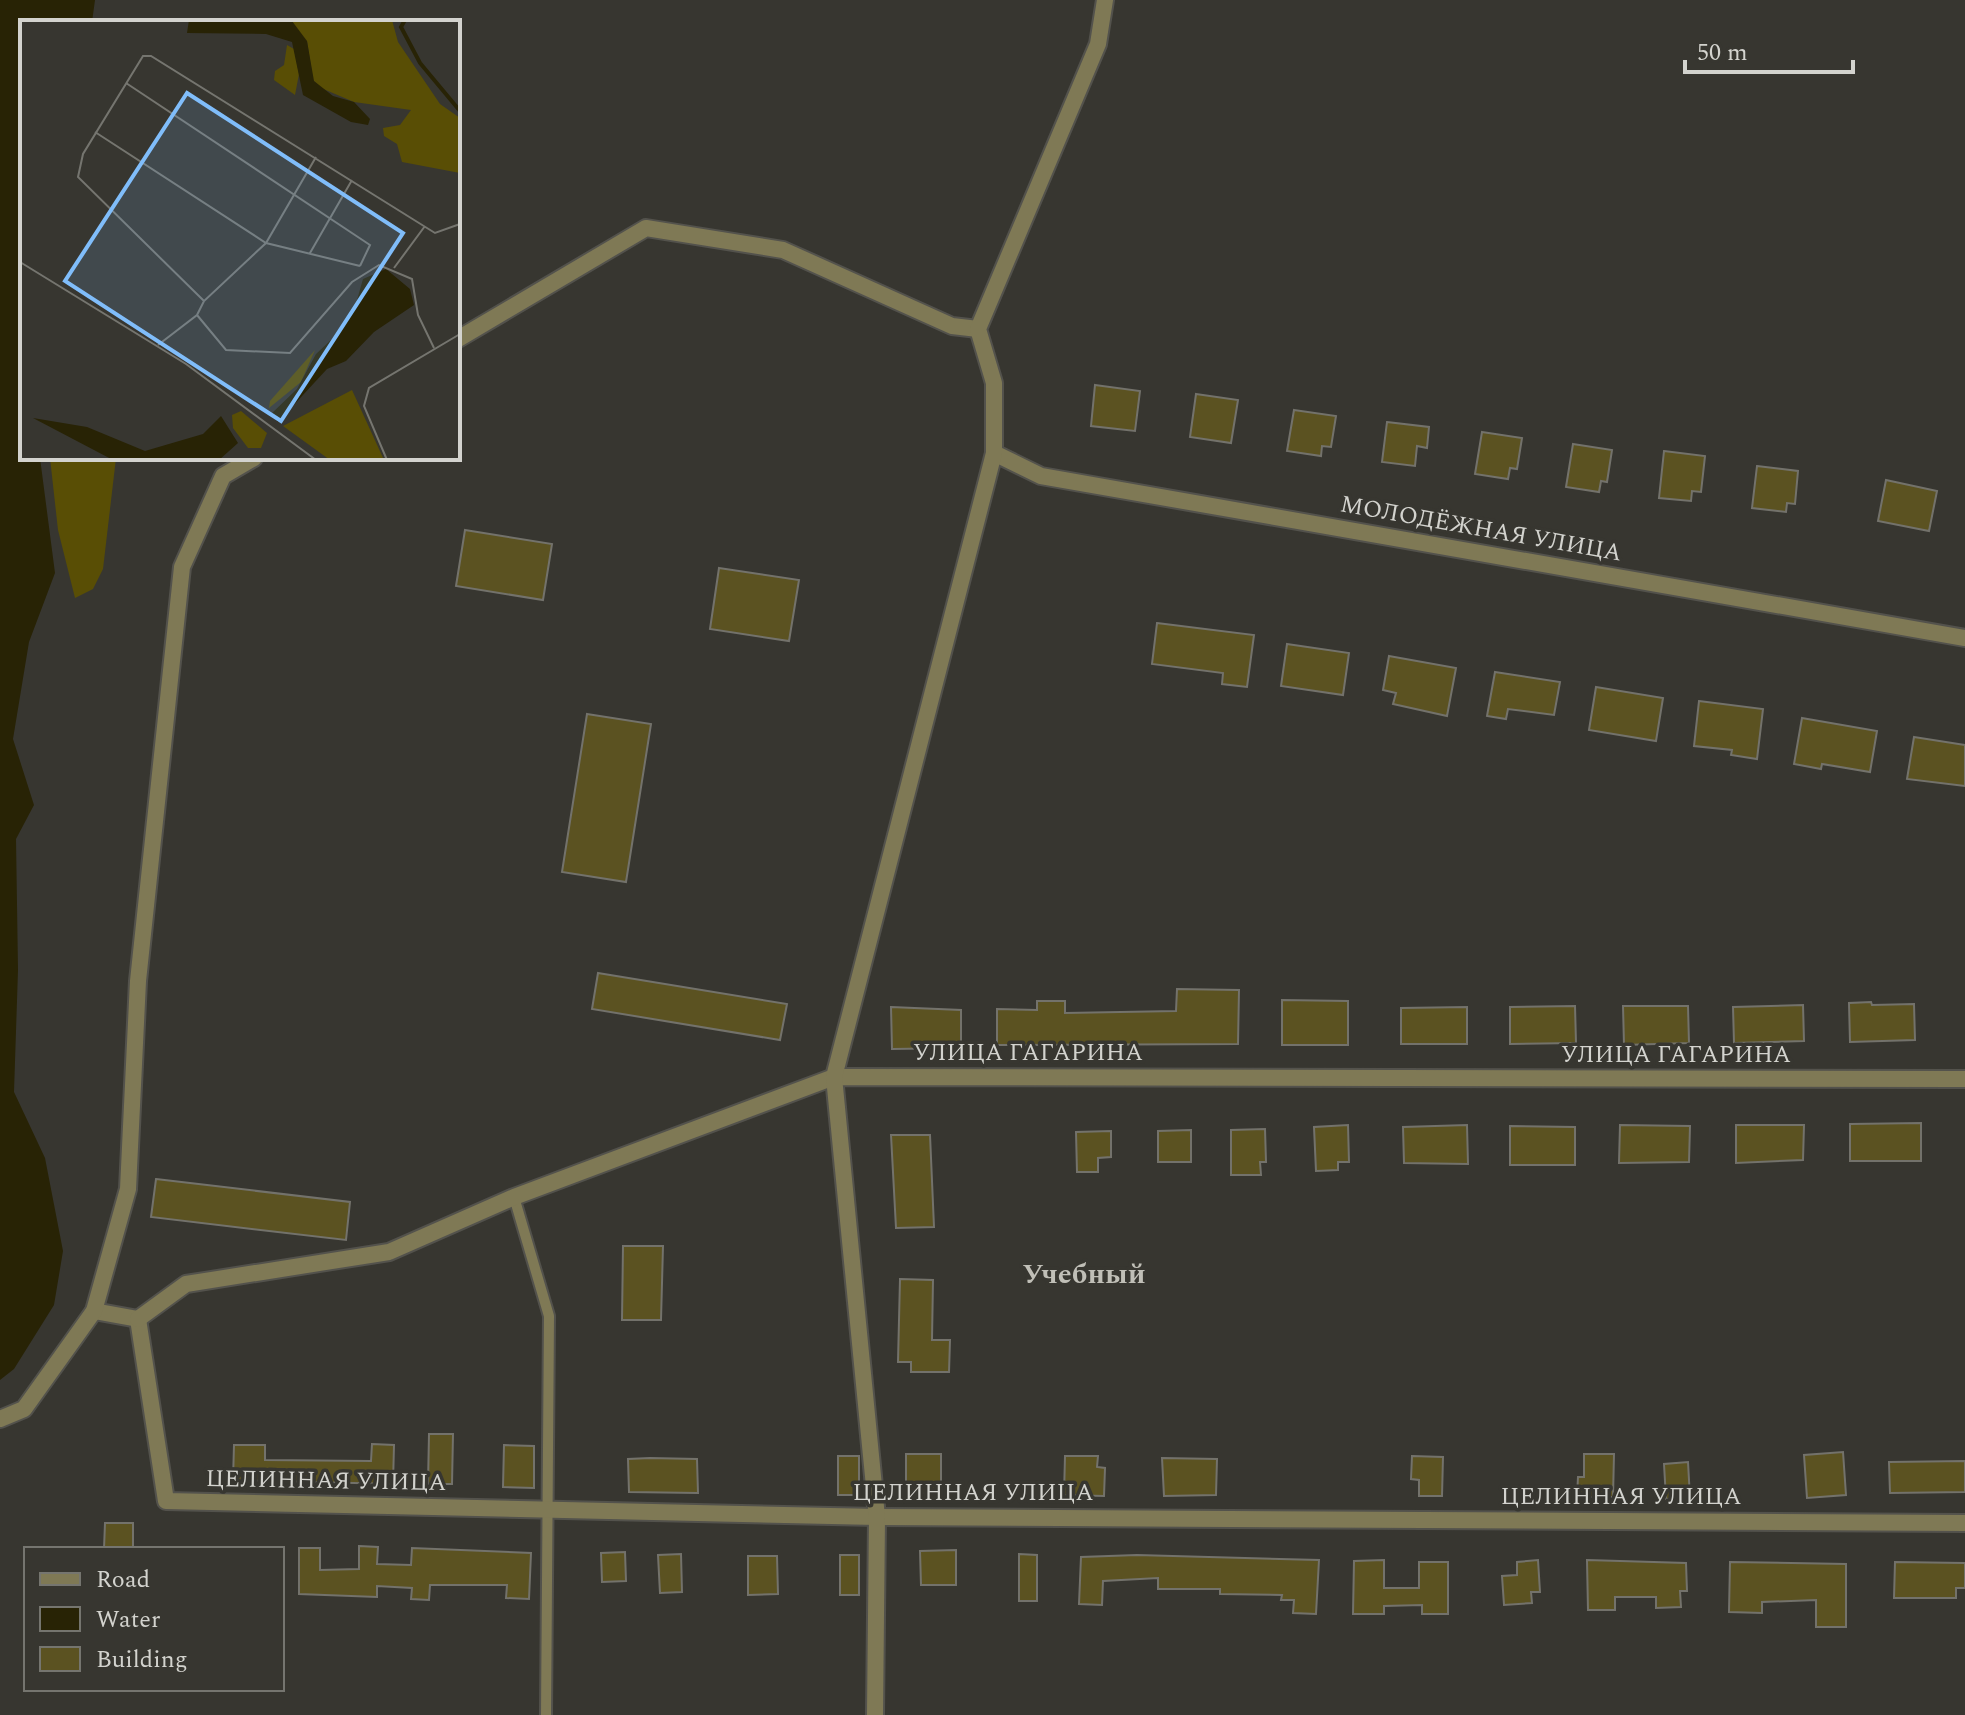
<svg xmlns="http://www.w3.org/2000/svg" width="1965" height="1715" font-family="Spectral,serif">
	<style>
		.green { fill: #594e05 }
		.water { fill: #282305 }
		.building { fill: #5b5221; stroke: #73726b; stroke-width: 2 }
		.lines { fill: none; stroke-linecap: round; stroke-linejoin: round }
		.lane-casing { stroke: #53524c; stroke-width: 14 }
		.street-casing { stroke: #53524c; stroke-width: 20 }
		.lane { stroke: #7f7955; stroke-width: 10 }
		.street { stroke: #7f7955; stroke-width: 16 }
		.labels { text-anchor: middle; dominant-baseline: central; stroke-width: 7; stroke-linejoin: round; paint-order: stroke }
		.street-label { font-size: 24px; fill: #d3d3ce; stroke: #373630 }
		.quarter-label { font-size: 28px; font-weight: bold; fill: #c0bfb7; stroke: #373630 }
		.inset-river { fill: none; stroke: #282305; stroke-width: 4 }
		.inset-road { fill: none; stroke: #75756f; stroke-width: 2 }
		.view { fill: #80bdfa; fill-opacity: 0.15; stroke: #80bdfa; stroke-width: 4 }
		.inset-edge { fill: none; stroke: #d3d3ce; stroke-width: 4 }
	</style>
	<rect width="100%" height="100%" fill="#373630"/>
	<polygon class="green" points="50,458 116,458 103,569 93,589 75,598 58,530"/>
	<polygon class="water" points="0,0 95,0 92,22 22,22 22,458 40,458 55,573 29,642 13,739 34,805 16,839 18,970 14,1092 45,1158 63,1251 54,1305 14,1369 0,1380"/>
	<g class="building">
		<polygon points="1095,385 1140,391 1135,431 1091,426"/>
		<polygon points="1196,394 1238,400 1231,443 1190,437"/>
		<polygon points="1294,410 1336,416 1331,447 1322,446 1321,456 1287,451"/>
		<polygon points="1387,422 1429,427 1427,448 1417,446 1415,466 1382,462"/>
		<polygon points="1482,432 1522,438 1517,469 1510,468 1508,479 1475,474"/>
		<polygon points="1573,444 1612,450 1607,482 1601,481 1599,492 1566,487"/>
		<polygon points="1664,451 1705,456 1701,492 1692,491 1691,501 1659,498"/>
		<polygon points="1757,466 1798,471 1795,504 1787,503 1786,512 1752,508"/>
		<polygon points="1886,480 1937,491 1929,531 1878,521"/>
		<polygon points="465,530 552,544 543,600 456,586"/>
		<polygon points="719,568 799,580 789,641 710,629"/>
		<polygon points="1157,623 1254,635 1247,687 1222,684 1223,673 1152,664"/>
		<polygon points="1287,644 1349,653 1343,695 1281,686"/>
		<polygon points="1389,656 1456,668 1447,716 1393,704 1396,693 1383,690"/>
		<polygon points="1495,672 1560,682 1554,715 1508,709 1506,719 1487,716"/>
		<polygon points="1596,687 1663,698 1656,741 1589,730"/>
		<polygon points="1699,701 1763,709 1757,759 1731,755 1732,750 1694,746"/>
		<polygon points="587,714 651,724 626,882 562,872"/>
		<polygon points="1802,718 1877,731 1870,772 1822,764 1821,769 1794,764"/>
		<polygon points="1914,737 1965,745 1965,786 1907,779"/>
		<polygon points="598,973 787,1004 780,1040 592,1009"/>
		<polygon points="1177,989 1239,990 1238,1044 997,1045 997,1009 1037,1010 1037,1001 1065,1001 1065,1013 1176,1011"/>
		<polygon points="1282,1000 1348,1001 1348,1045 1282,1045"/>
		<polygon points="1871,1002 1872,1005 1914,1004 1915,1040 1850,1042 1849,1003"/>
		<polygon points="1803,1005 1804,1041 1734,1043 1733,1007"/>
		<polygon points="1575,1006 1576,1043 1510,1044 1510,1007"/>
		<polygon points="1623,1006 1688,1006 1689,1043 1624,1045"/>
		<polygon points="891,1007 961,1010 961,1048 892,1049"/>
		<polygon points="1467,1007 1467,1044 1401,1044 1401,1008"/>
		<polygon points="1921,1123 1921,1161 1850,1161 1850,1124"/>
		<polygon points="1348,1125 1349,1162 1338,1162 1338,1170 1316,1171 1314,1127"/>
		<polygon points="1467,1125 1468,1164 1404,1163 1403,1127"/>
		<polygon points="1620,1125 1690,1126 1689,1162 1619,1163"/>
		<polygon points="1736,1125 1804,1125 1803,1160 1736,1163"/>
		<polygon points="1510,1126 1575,1127 1575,1165 1510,1165"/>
		<polygon points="1265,1129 1266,1162 1260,1162 1261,1175 1231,1175 1231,1130"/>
		<polygon points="1191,1130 1191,1162 1158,1162 1158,1131"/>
		<polygon points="1111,1131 1111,1157 1098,1158 1098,1172 1077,1172 1076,1132"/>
		<polygon points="891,1135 930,1135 934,1227 896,1228"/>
		<polygon points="156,1179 350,1202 346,1240 151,1217"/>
		<polygon points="623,1246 663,1246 661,1320 622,1320"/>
		<polygon points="900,1279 933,1280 932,1340 950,1340 949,1372 911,1372 911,1362 898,1362"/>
		<polygon points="429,1434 453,1434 452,1484 428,1484"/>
		<polygon points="372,1444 394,1445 393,1484 233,1480 234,1445 265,1445 265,1460 371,1461"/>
		<polygon points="504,1445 534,1446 534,1488 503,1487"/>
		<polygon points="1843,1452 1846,1495 1807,1498 1804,1455"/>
		<rect x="906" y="1454" width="35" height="39"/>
		<polygon points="1584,1454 1614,1454 1613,1497 1577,1497 1578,1477 1584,1477"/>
		<rect x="838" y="1456" width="21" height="39"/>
		<polygon points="1065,1456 1098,1456 1097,1467 1105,1468 1104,1496 1064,1495"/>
		<polygon points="1412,1456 1443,1457 1442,1496 1419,1496 1419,1480 1411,1479"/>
		<polygon points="650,1458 697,1459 698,1493 629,1492 628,1459"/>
		<polygon points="1162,1458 1217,1459 1216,1495 1164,1496"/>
		<polygon points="1965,1461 1965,1492 1890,1493 1889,1462"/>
		<polygon points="1688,1462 1690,1498 1666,1499 1664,1464"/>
		<polygon points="105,1523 133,1523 133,1549 104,1549"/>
		<polygon points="359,1546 378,1547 377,1564 411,1565 412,1548 531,1553 529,1599 506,1598 507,1585 430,1585 429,1600 411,1599 412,1588 377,1586 377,1597 299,1594 299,1548 320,1548 320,1570 359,1569"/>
		<polygon points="956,1550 956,1585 921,1585 920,1551"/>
		<polygon points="625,1552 626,1581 602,1582 601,1553"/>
		<polygon points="681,1554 682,1592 660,1593 658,1555"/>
		<polygon points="1019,1554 1037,1555 1037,1601 1019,1601"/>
		<rect x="840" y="1555" width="19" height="40"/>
		<polygon points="1137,1555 1319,1560 1316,1614 1293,1613 1294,1600 1281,1600 1282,1595 1220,1594 1220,1589 1158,1589 1158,1578 1103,1581 1102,1605 1079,1604 1081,1557"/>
		<polygon points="748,1556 777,1556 778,1594 748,1595"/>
		<polygon points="1384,1560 1384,1588 1419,1588 1419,1562 1448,1562 1448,1614 1422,1614 1422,1605 1384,1606 1384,1614 1353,1614 1354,1561"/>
		<polygon points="1538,1560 1540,1592 1531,1592 1532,1603 1504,1605 1502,1576 1517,1575 1517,1562"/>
		<polygon points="1587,1560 1686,1563 1687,1591 1680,1591 1681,1607 1656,1608 1656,1597 1615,1597 1615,1610 1588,1610"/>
		<polygon points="1730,1562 1846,1564 1846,1627 1816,1627 1816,1600 1762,1602 1762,1613 1729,1612"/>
		<polygon points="1895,1562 1965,1563 1965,1588 1956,1588 1956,1598 1894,1598"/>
	</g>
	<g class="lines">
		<g class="lane-casing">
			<polyline id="lane" points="514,1197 549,1316 546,1715"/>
		</g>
		<g class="street-casing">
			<g id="street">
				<polyline points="458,339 646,228 783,250 952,326 978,329"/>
				<polyline points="994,453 1041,476 1965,638"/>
				<polyline points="94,1311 138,1319"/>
				<polyline points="138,1319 166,1501 877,1517 1965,1523"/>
				<polyline points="138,1319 186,1284 389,1252 514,1197 834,1077 1965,1079"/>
				<polyline points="0,1419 24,1409 94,1311 128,1189 138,981 182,567 223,476 254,458"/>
				<polyline points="875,1715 877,1517 834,1077 994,453 994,383 978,329 1098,44 1105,0"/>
			</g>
		</g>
		<use href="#lane" class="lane"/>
		<use href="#street" class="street"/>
	</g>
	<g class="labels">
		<g class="street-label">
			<text transform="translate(1481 529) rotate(10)">МОЛОДЁЖНАЯ УЛИЦА</text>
			<text x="1028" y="1053">УЛИЦА ГАГАРИНА</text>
			<text x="1676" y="1055">УЛИЦА ГАГАРИНА</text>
			<text transform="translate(326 1481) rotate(1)">ЦЕЛИННАЯ УЛИЦА</text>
			<text x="973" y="1493">ЦЕЛИННАЯ УЛИЦА</text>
			<text x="1621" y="1497">ЦЕЛИННАЯ УЛИЦА</text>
		</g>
		<g class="quarter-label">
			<text x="1084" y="1274">Учебный</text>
		</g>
	</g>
	<g transform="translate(20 20)">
		<rect width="440" height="440" fill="#373630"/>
		<path d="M176,0H372L378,22L420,84L440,98V153L382,142L377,124L364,116L363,108L380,105L391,90L334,82L301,68L293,60L287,21L226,3ZM267,25L274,29L279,54L275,75L254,60L255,51L264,45ZM295,330L281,362L249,388L250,381ZM332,370L364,440H310L263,406ZM221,391L247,413L241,428H228L213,408L212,395Z" fill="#594e05"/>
		<path d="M169,0L272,1L287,21L294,61L313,76L334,82L350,99L348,105L331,102L283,75L272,22L246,14L167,13ZM366,249L390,269L394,285L354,312L326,341L307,349L258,402L250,395L277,369L296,334L312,319L337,280L343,259ZM201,396L218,423L199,440H93L13,398L67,407L125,431L183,414Z" fill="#282305"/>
		<path class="inset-river" d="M385,0L381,7L400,43L440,91"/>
		<path class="inset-road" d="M106,63L350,225L340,246M75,112L246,223L340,246M290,233L332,160M0,242L166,344L296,440M374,248L405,206M184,281L58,157L63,134L123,36H131L415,213L440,204M177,295L206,330L270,333L332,262L359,245L392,259L398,295L414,328M138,325L177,295L184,281L246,223L296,137M367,440L344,386L349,368L440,314"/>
		<path class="view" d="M167,73L383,213L261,401L45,261Z"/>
		<rect width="440" height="440" class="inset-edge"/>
	</g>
	<rect x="24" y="1547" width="260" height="144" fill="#373630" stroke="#75756f" stroke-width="2"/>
	<rect x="40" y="1573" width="40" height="12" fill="#7f7955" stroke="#75756f" stroke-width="2"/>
	<text x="96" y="1587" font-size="24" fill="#d3d3ce">Road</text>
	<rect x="40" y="1607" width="40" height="24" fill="#282305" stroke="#75756f" stroke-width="2"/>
	<text x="96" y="1627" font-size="24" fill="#d3d3ce">Water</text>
	<rect x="40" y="1647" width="40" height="24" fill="#5b5221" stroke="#75756f" stroke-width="2"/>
	<text x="96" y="1667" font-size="24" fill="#d3d3ce">Building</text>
	<path d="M1685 60v12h168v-12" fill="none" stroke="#d3d3ce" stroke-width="4"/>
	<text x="1697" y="60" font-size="24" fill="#d3d3ce" stroke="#373630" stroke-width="6" paint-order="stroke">50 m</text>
</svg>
